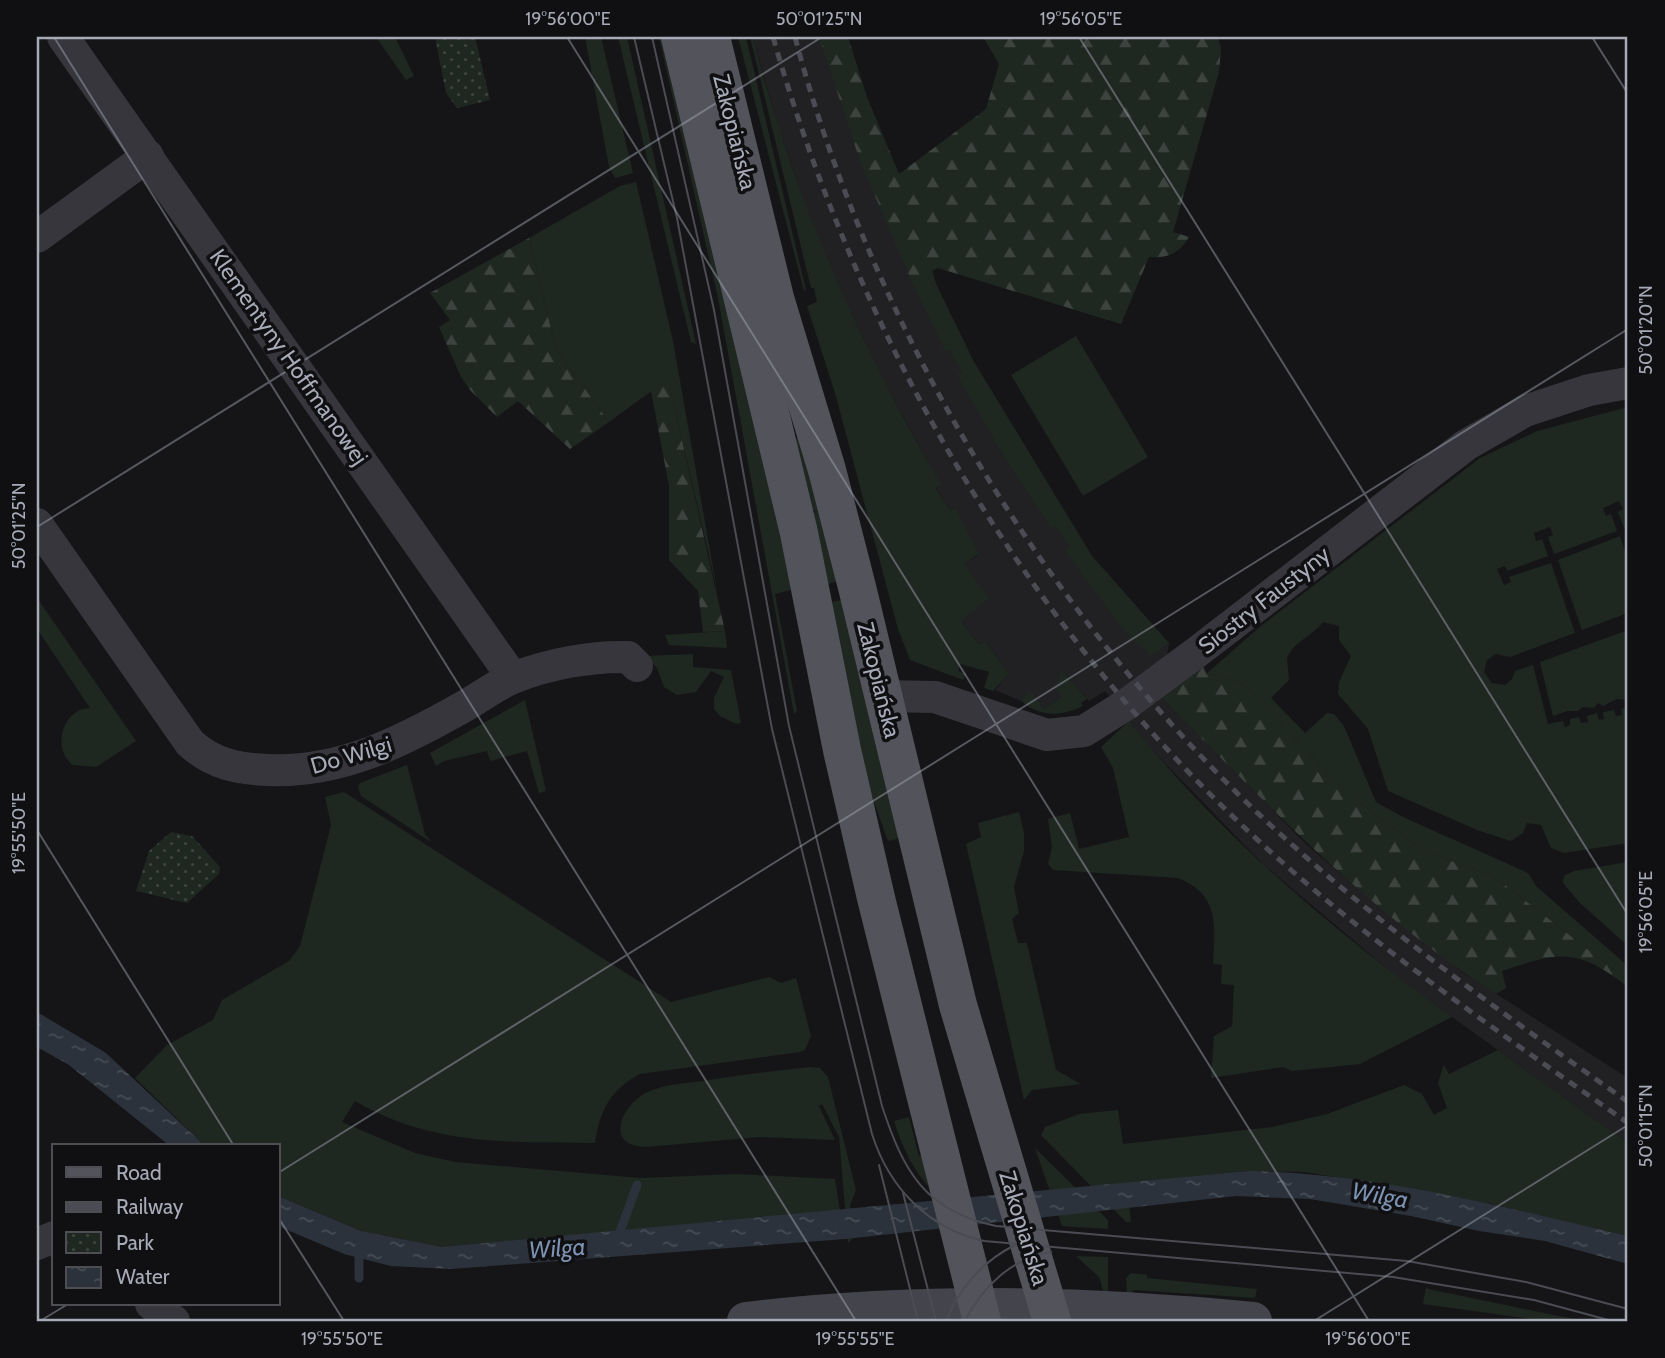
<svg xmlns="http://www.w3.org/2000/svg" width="1665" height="1358" font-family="Cabin,sans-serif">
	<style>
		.built { fill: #212124 }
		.green { fill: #1f2721 }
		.forest { fill: url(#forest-firs) }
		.park { fill: url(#park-dots) }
		.water { fill: url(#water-ripples) }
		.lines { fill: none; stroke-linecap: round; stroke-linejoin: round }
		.stream { stroke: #2b323b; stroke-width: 9 }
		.minor { stroke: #36363c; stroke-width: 32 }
		.secondary { stroke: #44454c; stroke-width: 38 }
		.primary { stroke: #52535b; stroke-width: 38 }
		.tram { stroke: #4b4c53; stroke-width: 2 }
		.rail { stroke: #4b4c53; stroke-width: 5; stroke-dasharray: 9 7; stroke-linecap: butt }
		.ticks { fill: none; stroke: #a7aab7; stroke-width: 2; stroke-opacity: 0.45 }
		.labels { text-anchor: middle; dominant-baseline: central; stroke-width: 7; stroke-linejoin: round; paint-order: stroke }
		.street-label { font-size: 23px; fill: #a7aab7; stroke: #101012 }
		.water-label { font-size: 24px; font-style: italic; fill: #7d93b3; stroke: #101012 }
		.neatline { fill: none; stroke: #a7aab7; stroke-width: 2.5 }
		.ticks-label { font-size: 18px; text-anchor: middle; fill: #a7aab7 }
	</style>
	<defs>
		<pattern id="forest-firs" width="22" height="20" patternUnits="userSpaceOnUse" patternTransform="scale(1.75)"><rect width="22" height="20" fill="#1f2721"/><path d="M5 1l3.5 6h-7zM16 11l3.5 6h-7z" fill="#3d443f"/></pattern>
		<pattern id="park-dots" width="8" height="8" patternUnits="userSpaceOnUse" patternTransform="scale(1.75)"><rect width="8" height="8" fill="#1f2721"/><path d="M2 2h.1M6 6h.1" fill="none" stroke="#3d443f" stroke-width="1.8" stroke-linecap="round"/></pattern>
		<pattern id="water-ripples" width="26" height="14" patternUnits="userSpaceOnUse" patternTransform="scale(1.75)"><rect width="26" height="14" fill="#2b323b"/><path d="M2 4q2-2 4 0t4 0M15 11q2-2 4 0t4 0" fill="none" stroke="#474d55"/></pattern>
	</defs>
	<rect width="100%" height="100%" fill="#151517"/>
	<polygon class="built" points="753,37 842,37 936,284 974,362 1092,556 1169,643 1161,697 1307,845 1363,893 1462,972 1628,1078 1628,1143 1403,982 1263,864 1151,749 1105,691 1089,701 1061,670 1062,696 1044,709 1029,690 1021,701 995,690 1009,674 985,641 979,645 961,621 964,564 979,555 954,507 950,510 936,487 940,484 882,377 822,253 777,123"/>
	<g class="green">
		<polygon points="376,37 395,37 414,76 406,80"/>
		<polygon points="585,37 601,37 633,173 615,178 609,167"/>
		<polygon points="618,37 627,37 696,344 691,342"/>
		<polygon points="659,37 665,37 794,589 775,594 797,711 794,714 718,298"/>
		<polygon points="738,37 746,37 806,290 804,291"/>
		<path d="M750,37H753C793,196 858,342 941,484L936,488L950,510L955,507L979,554L964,564L989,598L961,621L979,645L985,641L1009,674L993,691L984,688L989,672L960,664L958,671L966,674L963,680L910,660L898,629L835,393L807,306L817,302L814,288H811Z"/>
		<polygon points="636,182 673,341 717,590 668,379 609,422 556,349 529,238 620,186"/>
		<polygon points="932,270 936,284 974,362 1092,556 1169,643 1151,656 1124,631 1065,551 1070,547 1055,526 1051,528 1006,460 957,375 962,372 949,349 945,351 911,280"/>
		<polygon points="1076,336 1148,457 1083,496 1011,375"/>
		<path d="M1628,407V526L1624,528L1618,512L1623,509L1619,501L1603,508L1606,516L1611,514L1617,531L1554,554L1548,537L1553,535L1550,527L1534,533L1536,541L1542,539L1548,556L1507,571L1505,566L1497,569L1504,585L1511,582L1509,577L1551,563L1575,633L1510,657L1496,654L1487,660L1484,672L1492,683L1505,685L1512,679L1515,671L1533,665L1548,724L1563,721L1565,727L1570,725V719L1579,717L1581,723L1588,722L1587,716L1597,713L1599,720L1604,719L1603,712L1614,710L1616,716L1622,715L1621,709L1628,707V843L1564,853L1551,848L1541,825L1527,823L1523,833L1511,841L1477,830L1388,791L1368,729L1338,694L1339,682L1351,656L1339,640V626L1323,622C1312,637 1295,640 1287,658L1289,680L1271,698L1305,733L1327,713L1334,714L1344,726L1376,802L1403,817L1528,873L1536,886L1628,966V981L1508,887L1489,875L1424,851L1360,803L1340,786L1245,686L1232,679L1206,674L1261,626L1480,458L1537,431Z"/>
		<polygon points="799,438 838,581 827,584 812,518 815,511 810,509 795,439"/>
		<polygon points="1620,536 1628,561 1628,613 1582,630 1558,560"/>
		<path d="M37,598L136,741L96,767L73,765C50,748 64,708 90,708L37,629Z"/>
		<polygon points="843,600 901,838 888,841 862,769 830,602"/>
		<polygon points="1628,630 1628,700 1617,699 1603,706 1598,703 1594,708 1582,707 1578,711 1567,711 1553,716 1540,662"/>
		<polygon points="725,631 727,648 669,645 665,635"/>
		<polygon points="693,654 693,667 731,670 741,723 736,724 720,716 714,709 714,698 724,677 711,671 696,692 677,695 664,687 657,668 646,656"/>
		<path d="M1061,670L1087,699L1081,703L1083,706C1061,717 1040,717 1021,701L1029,689L1044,709L1061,697L1056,688Z"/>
		<polygon points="525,700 546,791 539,793 527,751 490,761 487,751 444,761 436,766 430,753"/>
		<path d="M1129,721C1219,835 1335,932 1452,1017L1360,1064L1292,1071L1283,1067L1211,1078L1214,1036L1232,1026L1234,985L1221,984L1222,965L1213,964C1215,925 1220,895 1178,878L1053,870L1048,864L1052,847L1048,819L1070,813L1079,849L1129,837L1113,768L1101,747Z"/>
		<polygon points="407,765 425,834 431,842 361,796 358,787 360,783"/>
		<path d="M344,792L671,1002L769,977L781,983L796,978L811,1036L805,1050L800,1052L640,1074C610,1090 600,1110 595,1143C510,1142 431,1146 355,1101L342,1122L415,1153L455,1162L640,1178L736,1174L835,1179L840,1211L442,1247L361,1231L278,1196V1146H205L135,1078L167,1045L213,1020L222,1000L289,961L300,946L331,825L325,797Z"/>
		<polygon points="1019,812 1024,833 1024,851 1014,887 1019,913 1012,919 1018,943 1027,943 1056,1070 1081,1084 1032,1090 1024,1100 966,844 981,837 978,823"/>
		<polygon points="1628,862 1628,946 1579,902 1563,883 1564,876 1574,871"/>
		<polygon points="1498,1050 1628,1143 1628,1236 1491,1204 1305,1172 1248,1171 1127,1183 1131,1222 1126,1222 1041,1135 1045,1127 1079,1114 1118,1110 1123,1144 1272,1127 1327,1114 1404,1085 1422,1094 1434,1115 1447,1108 1438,1083 1443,1067 1444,1065 1449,1074"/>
		<path d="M810,1067L820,1068L828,1077L856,1190L850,1205L855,1236L848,1243L839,1137L822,1104L819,1106L835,1140L760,1137L645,1147C601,1145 624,1101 650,1091C667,1084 686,1083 703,1081C739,1075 774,1071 810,1067Z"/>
		<path d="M909,1117L919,1156H923L933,1191C914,1173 902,1147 894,1121Z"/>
		<polygon points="1035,1148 1108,1220 1108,1229 1062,1226"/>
		<polygon points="1076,1256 1108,1257 1108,1296 1105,1296 1099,1277"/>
		<polygon points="1131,1273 1147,1275 1147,1278 1257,1289 1255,1298 1133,1290 1132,1296 1127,1297 1126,1278"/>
		<polygon points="1426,1287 1428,1289 1583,1321 1546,1321 1423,1304"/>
	</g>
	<g class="forest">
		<path d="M819,37H848L867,97L899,174L986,109L999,64L983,37H1218L1221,49L1219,72L1173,232L1189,237C1179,254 1168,258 1149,257L1121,324L938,268L911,280L860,161Z"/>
		<polygon points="529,238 556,349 609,422 570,449 518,401 497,417 470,390 461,377 439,327 450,320 430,293"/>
		<polygon points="668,378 725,631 703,632 698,591 669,560 669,486 651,391"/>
		<path d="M1203,664L1207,674L1232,679L1245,686L1340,786L1360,803L1424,851L1489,875L1508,887L1628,981V987C1577,948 1561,951 1502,971L1506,988L1496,994C1370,913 1265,803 1161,697Z"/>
	</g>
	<g class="park">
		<polygon points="435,37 475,37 490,100 457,108 446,93"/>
		<polygon points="171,832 192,836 220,867 219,874 187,903 136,891 149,851"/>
	</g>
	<g class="water">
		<polygon points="37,1012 106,1053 205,1146 170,1146 69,1065 37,1047"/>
		<path d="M1248,1171C1377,1173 1503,1207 1628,1236V1264L1545,1241L1479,1231L1411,1216L1310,1199L1236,1196L845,1239L451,1269L391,1266L344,1254L278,1226V1196L361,1231L442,1247Z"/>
	</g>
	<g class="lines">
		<g class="stream">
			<polyline points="617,1240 637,1185"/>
			<polyline points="359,1248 359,1278"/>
		</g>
		<g class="minor">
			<polyline points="63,37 513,678"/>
			<polyline points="37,237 148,156"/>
			<path d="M37,524L190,743C213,764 238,769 268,770C341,773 401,742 463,707C479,698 496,685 513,678C548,664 591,656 628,657L637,666"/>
			<polyline points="883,696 935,697 1047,735 1084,731 1127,704 1197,652 1466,445 1525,411 1589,390 1628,383"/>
			<polyline points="37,1244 54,1237"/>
			<polyline points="151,1304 174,1321"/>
		</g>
		<path class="secondary" d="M746,1321C913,1301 1087,1304 1253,1321"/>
		<g class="primary">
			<polyline points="680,37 799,533 842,750 876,898 982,1321"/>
			<polyline points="711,37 775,298 827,470 857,587 958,1005 1052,1321"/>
		</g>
		<g class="tram">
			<path d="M634,37L677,218L772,729L872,1134C889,1188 929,1229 984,1241L1393,1277L1534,1300L1612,1321"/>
			<path d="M652,37L714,310L789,726L882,1106C903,1170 924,1211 996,1226L1407,1261L1526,1282L1628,1309"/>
			<polyline points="879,1165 918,1321"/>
			<polyline points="903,1193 936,1321"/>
			<path d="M946,1321C959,1288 983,1261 1015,1245"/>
			<path d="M965,1321C982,1287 1012,1258 1051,1252"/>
		</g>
		<g class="rail">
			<path d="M773,37C863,352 1036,644 1282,862C1390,958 1510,1040 1628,1123"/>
			<path d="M795,37C867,311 1027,581 1226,782C1347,904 1488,1003 1628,1102"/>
		</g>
	</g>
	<path class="ticks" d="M54,37L856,1321M567,37L1369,1321M1079,37L1628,915M1592,37L1628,94M37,527L822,37M37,830L234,1146M278,1173L1628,329M278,1217L344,1321M40,1321L68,1304M1314,1321L1628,1125"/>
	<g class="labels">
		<g class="street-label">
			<text transform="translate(735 132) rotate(76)">Zakopiańska</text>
			<text transform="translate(289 357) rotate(55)">Klementyny Hoffmanowej</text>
			<text transform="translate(1264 600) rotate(-38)">Siostry Faustyny</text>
			<text transform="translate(879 680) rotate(76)">Zakopiańska</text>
			<text transform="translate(351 755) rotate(-16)">Do Wilgi</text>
			<text transform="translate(1024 1228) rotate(73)">Zakopiańska</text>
		</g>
		<g class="water-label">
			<text transform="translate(1380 1195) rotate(10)">Wilga</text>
			<text transform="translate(557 1248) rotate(-4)">Wilga</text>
		</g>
	</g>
	<rect width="1665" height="1358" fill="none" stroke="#101012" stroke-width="77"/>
	<rect x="52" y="1144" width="228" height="161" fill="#101012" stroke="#4c4e54" stroke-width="2"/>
	<rect x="66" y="1167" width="35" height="10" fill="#52535b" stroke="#4c4e54" stroke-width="2"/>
	<text x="116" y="1180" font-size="21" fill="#a7aab7">Road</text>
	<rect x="66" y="1202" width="35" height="10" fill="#4b4c53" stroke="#4c4e54" stroke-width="2"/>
	<text x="116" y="1214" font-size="21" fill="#a7aab7">Railway</text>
	<rect x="66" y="1232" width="35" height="21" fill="url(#park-dots)" stroke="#4c4e54" stroke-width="2"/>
	<text x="116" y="1250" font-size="21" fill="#a7aab7">Park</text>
	<rect x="66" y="1267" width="35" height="21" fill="url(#water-ripples)" stroke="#4c4e54" stroke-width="2"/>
	<text x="116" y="1284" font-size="21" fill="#a7aab7">Water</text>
	<rect x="38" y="38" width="1588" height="1282" class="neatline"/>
	<g class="ticks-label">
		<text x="568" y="25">19°56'00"E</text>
		<text x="819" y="25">50°01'25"N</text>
		<text x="1081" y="25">19°56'05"E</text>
		<text transform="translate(1646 330) rotate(-90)" y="6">50°01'20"N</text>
		<text transform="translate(19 526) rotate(-90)" y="6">50°01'25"N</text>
		<text transform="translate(19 833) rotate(-90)" y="6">19°55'50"E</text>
		<text transform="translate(1646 912) rotate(-90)" y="6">19°56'05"E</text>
		<text transform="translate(1646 1126) rotate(-90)" y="6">50°01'15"N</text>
		<text x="342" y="1345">19°55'50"E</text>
		<text x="855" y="1345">19°55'55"E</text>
		<text x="1368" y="1345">19°56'00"E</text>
	</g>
</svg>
